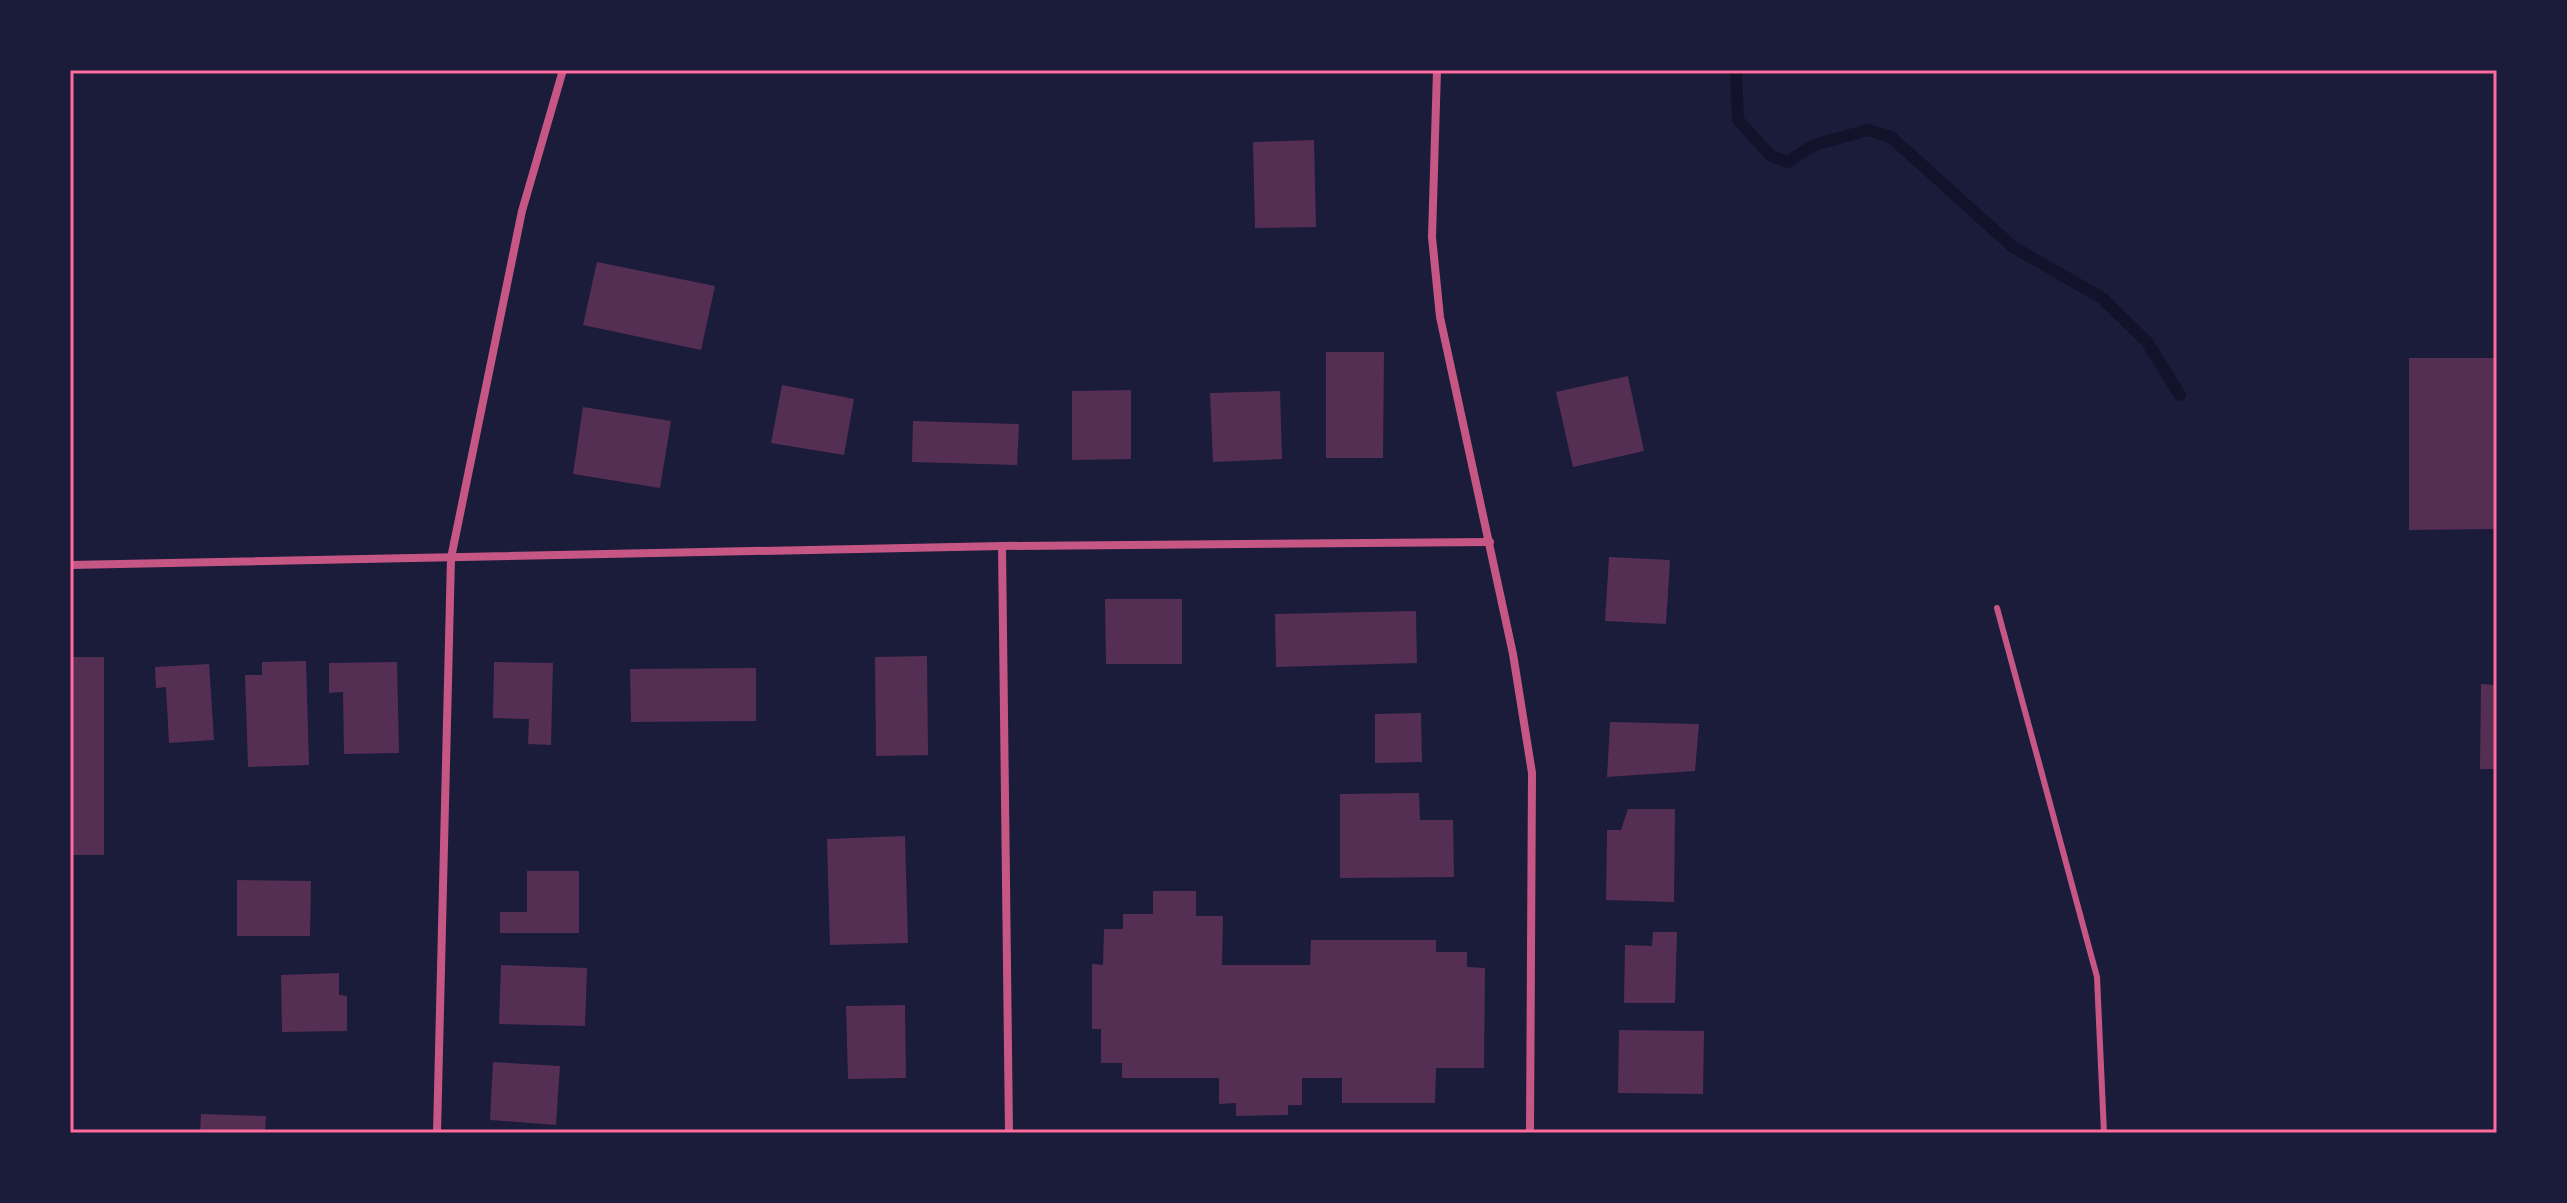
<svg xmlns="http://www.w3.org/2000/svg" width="2567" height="1203" font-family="'Fira Sans',sans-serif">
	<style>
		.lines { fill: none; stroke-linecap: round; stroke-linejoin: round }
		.stream { stroke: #12122b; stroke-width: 12 }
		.building { fill: #542f53 }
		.service { stroke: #c65784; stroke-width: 6 }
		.minor { stroke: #c65784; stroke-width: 8 }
		.neatline { fill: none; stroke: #ff6b9d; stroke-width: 3 }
	</style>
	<rect width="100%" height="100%" fill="#1b1b3a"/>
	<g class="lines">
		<polyline class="stream" points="1736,70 1738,120 1771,156 1788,162 1814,145 1868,130 1891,137 2013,247 2102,298 2147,342 2180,395"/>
	</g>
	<g class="building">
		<polygon points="1314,140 1316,227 1255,228 1253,142"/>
		<polygon points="597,262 715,286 701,350 583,325"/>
		<polygon points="1326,352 1384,352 1383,458 1326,458"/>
		<polygon points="2409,358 2497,358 2497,529 2409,530"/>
		<polygon points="1628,376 1644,451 1573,467 1556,392"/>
		<polygon points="782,385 854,399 844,455 771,443"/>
		<polygon points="1131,390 1131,459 1072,460 1072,391"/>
		<polygon points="1280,391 1282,459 1213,462 1210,393"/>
		<polygon points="583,407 671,421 660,488 573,474"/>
		<polygon points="913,421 1019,424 1017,465 912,462"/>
		<polygon points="1609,557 1670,560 1666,624 1605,621"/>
		<polygon points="1105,599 1182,599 1182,664 1106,664"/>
		<polygon points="1416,611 1417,663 1276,667 1275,614"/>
		<polygon points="927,656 928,755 876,756 875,657"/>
		<rect x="70" y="657" width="34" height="198"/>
		<polygon points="306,661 309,765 248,767 245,675 262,675 262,662"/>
		<polygon points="397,662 399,753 344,754 343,692 329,693 329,663"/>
		<polygon points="494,662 553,663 551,745 528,744 529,719 493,718"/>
		<polygon points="209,664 214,740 169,743 166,687 156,688 155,667"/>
		<polygon points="756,668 756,721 631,722 630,669"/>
		<polygon points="2481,684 2497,685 2497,769 2480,769"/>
		<polygon points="1421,713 1422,762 1375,763 1375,714"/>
		<polygon points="1610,722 1699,724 1695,771 1607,777"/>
		<polygon points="1419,793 1420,820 1453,820 1454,877 1340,878 1340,794"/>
		<polygon points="1628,809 1675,809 1674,902 1606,900 1607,830 1621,830"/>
		<polygon points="905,836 908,943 830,945 827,839"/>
		<polygon points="527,871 579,871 579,933 500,933 500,912 527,912"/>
		<polygon points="237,880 311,881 310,936 237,936"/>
		<polygon points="1153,891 1196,891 1196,916 1223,916 1222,965 1310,965 1311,940 1436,940 1436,952 1467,952 1467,967 1485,968 1484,1068 1436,1068 1435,1103 1342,1103 1342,1078 1302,1078 1302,1105 1288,1105 1288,1115 1236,1116 1236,1103 1219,1104 1219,1078 1122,1078 1122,1063 1101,1063 1101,1029 1092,1029 1092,964 1103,965 1104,929 1123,929 1123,914 1153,914"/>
		<polygon points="1653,932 1677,932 1675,1003 1624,1003 1625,945 1652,946"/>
		<polygon points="501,965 587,968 585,1026 499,1024"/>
		<polygon points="339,973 339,995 347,996 347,1031 282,1032 281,975"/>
		<polygon points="905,1005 906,1078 848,1079 846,1006"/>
		<polygon points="1619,1030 1704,1031 1703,1094 1618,1093"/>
		<polygon points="493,1062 560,1066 556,1125 490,1120"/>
		<polygon points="201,1114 266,1116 265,1133 200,1133"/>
	</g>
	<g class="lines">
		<g class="service">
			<polyline points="1997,608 2097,977 2104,1133"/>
			<polyline points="692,1133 991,1133"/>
		</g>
		<g class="minor">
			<polyline points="1437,70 1432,237 1440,317 1513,654 1532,773 1530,1133"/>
			<polyline points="1002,546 1009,1133"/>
			<polyline points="70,565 1002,546 1490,542"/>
			<polyline points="437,1133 451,558 522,211 563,70"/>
		</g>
	</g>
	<rect width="2567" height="1203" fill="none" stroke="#1b1b3a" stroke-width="144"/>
	<rect x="72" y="72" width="2423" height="1059" class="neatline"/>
</svg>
